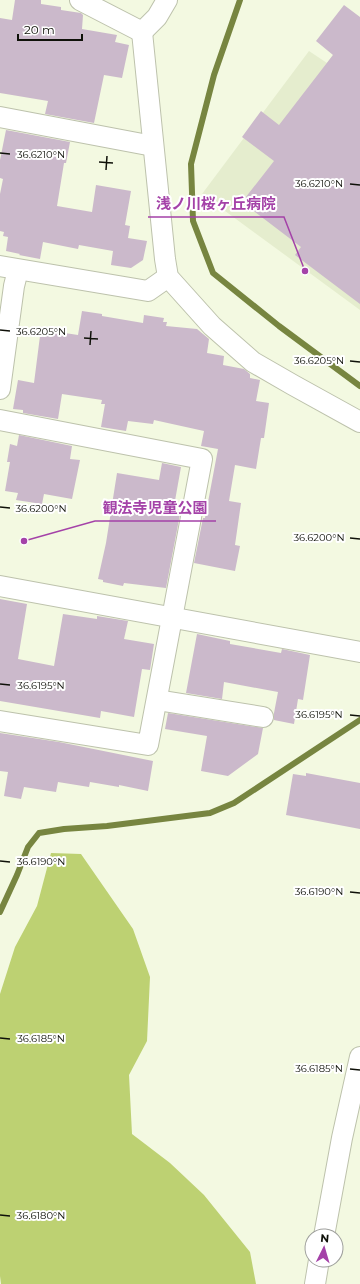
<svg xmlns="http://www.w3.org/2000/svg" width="360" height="1284" font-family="Montserrat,'Noto Sans JP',sans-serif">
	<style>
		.built { fill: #e5edce }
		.forest { fill: #bdd172 }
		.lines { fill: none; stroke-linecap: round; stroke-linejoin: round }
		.stream { stroke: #778540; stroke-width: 6 }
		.building { fill: #cbb9cb }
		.street-casing { stroke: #bdc2ac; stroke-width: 22 }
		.street { stroke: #fff; stroke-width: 20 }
		.ticks { fill: none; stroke: #0f1109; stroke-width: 1.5 }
		.ticks-label { font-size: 10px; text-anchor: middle; fill: #0f1109; stroke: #fff; stroke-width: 4; stroke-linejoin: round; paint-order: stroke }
		.leader { fill: none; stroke: #a442a8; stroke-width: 1.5 }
		.callout-dot { fill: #a442a8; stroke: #fff; stroke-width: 1.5 }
		.callout-label { font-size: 15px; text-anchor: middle; font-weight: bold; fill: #a442a8; stroke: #fff; stroke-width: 4; stroke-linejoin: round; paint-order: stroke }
	</style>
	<rect width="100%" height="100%" fill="#f3f9e1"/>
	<polygon class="built" points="360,18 360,310 202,194 309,51 327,63"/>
	<polygon class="forest" points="51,853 81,854 133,929 150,977 147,1041 129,1075 132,1134 170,1163 204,1195 250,1252 256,1284 1,1284 0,1276 0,994 15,947 37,906"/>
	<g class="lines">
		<g class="stream">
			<polyline points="240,0 214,75 191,164 193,221 213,273 279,326 360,386"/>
			<polyline points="0,912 17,875 28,847 39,833 64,829 107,826 210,813 234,803 360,720"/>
		</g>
	</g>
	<g class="building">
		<polygon points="15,0 41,0 41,4 61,7 61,10 81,13 83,15 82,29 117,35 115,42 129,45 122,78 104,75 94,123 45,114 48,101 0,93 0,18 12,20"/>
		<polygon points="344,5 360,17 360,304 295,255 301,247 242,202 274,161 242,137 261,111 279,125 333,55 316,41"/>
		<polygon points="6,130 70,142 66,163 64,163 57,206 92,212 96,185 131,191 125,225 130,226 128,238 147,241 143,260 131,268 111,265 113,251 79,245 78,249 43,242 40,259 19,255 20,254 6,251 8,237 3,236 4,232 0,231 0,194 3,179 0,178 0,160"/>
		<polygon points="82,311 102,314 102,316 143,323 144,315 164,318 163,322 167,322 166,326 197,329 209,339 207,353 224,356 223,365 244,369 250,374 250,378 260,380 256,401 269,403 264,438 261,438 256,469 235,465 229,501 241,503 235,545 240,546 235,571 194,563 203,518 205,518 218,449 201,446 204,431 154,420 153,424 128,421 126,431 101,427 105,404 101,404 102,400 62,394 58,419 23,413 23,410 13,409 18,380 34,383 40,336 44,337 45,330 78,335"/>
		<polygon points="19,435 72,446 70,459 80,460 72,499 44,494 42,504 16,500 18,493 5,491 10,462 7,462 10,444 17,446"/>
		<polygon points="162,463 181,467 173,512 180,514 166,588 124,583 123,586 103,582 103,580 98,579 106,543 117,473 159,480"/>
		<polygon points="0,599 27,604 18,659 54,666 63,614 97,619 97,616 128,621 124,639 154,644 150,670 142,669 134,717 101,711 100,718 0,701"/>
		<polygon points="197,634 230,641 230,644 281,653 282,649 310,655 303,700 298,699 294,724 274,720 274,713 278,692 224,682 222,699 186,693"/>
		<polygon points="168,713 263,728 258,754 228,776 201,771 207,736 165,729"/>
		<polygon points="0,733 59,742 153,761 148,791 119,785 119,787 90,782 89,787 58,782 56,792 24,787 21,799 4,796 8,772 0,771"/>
		<polygon points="306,773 360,783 360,829 286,815 293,774 306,776"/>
	</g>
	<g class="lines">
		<g class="street-casing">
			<g id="street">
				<polyline points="80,0 142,32"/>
				<polyline points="142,32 165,259 168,277 212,326 253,362 293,385 360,422"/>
				<polyline points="142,32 157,17 167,0"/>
				<polyline points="0,117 153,146"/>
				<polyline points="0,266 148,291 168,277"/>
				<polyline points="0,389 14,286 18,270"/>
				<polyline points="0,420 202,459 148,745 0,721"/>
				<polyline points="0,586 360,652"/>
				<polyline points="157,700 263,717"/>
				<polyline points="324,1236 342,1138 360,1057"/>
				<polyline points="315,1284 319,1260"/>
			</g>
		</g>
		<use href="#street" class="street"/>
	</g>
	<path class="ticks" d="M0,153L10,154M99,162L113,163M106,170L107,156M350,184L360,185M0,330L10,331M84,338L98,339M90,345L91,331M350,361L360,362M0,507L10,508M350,538L360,539M0,684L10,685M350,715L360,716M0,861L10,862M350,892L360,893M0,1038L10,1039M350,1069L360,1070M0,1215L10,1216"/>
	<g class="ticks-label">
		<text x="41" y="158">36.6210°N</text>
		<text x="319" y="187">36.6210°N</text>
		<text x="41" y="335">36.6205°N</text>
		<text x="319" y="364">36.6205°N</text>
		<text x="41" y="512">36.6200°N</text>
		<text x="319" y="541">36.6200°N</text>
		<text x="41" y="689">36.6195°N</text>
		<text x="319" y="718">36.6195°N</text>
		<text x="41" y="865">36.6190°N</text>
		<text x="319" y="895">36.6190°N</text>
		<text x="41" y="1042">36.6185°N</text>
		<text x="319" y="1072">36.6185°N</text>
		<text x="41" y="1219">36.6180°N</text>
	</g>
	<path class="leader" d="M305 271L284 217H148M24 541L95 521H216"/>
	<g class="callout-dot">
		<circle cx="305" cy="271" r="4"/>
		<circle cx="24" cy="541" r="4"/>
	</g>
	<g class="callout-label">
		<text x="216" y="209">浅ノ川桜ヶ丘病院</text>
		<text x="155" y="513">観法寺児童公園</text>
	</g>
	<g transform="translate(324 1248) rotate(5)"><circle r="19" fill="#ffffff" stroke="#9fa09d"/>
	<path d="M0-3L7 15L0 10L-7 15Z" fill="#a442a8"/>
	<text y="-6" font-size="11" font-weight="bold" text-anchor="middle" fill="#0f1109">N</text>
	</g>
	<path d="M18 34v6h64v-6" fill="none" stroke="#0f1109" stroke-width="2"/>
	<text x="24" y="34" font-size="12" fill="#0f1109" stroke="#ffffff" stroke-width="3" paint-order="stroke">20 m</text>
</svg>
